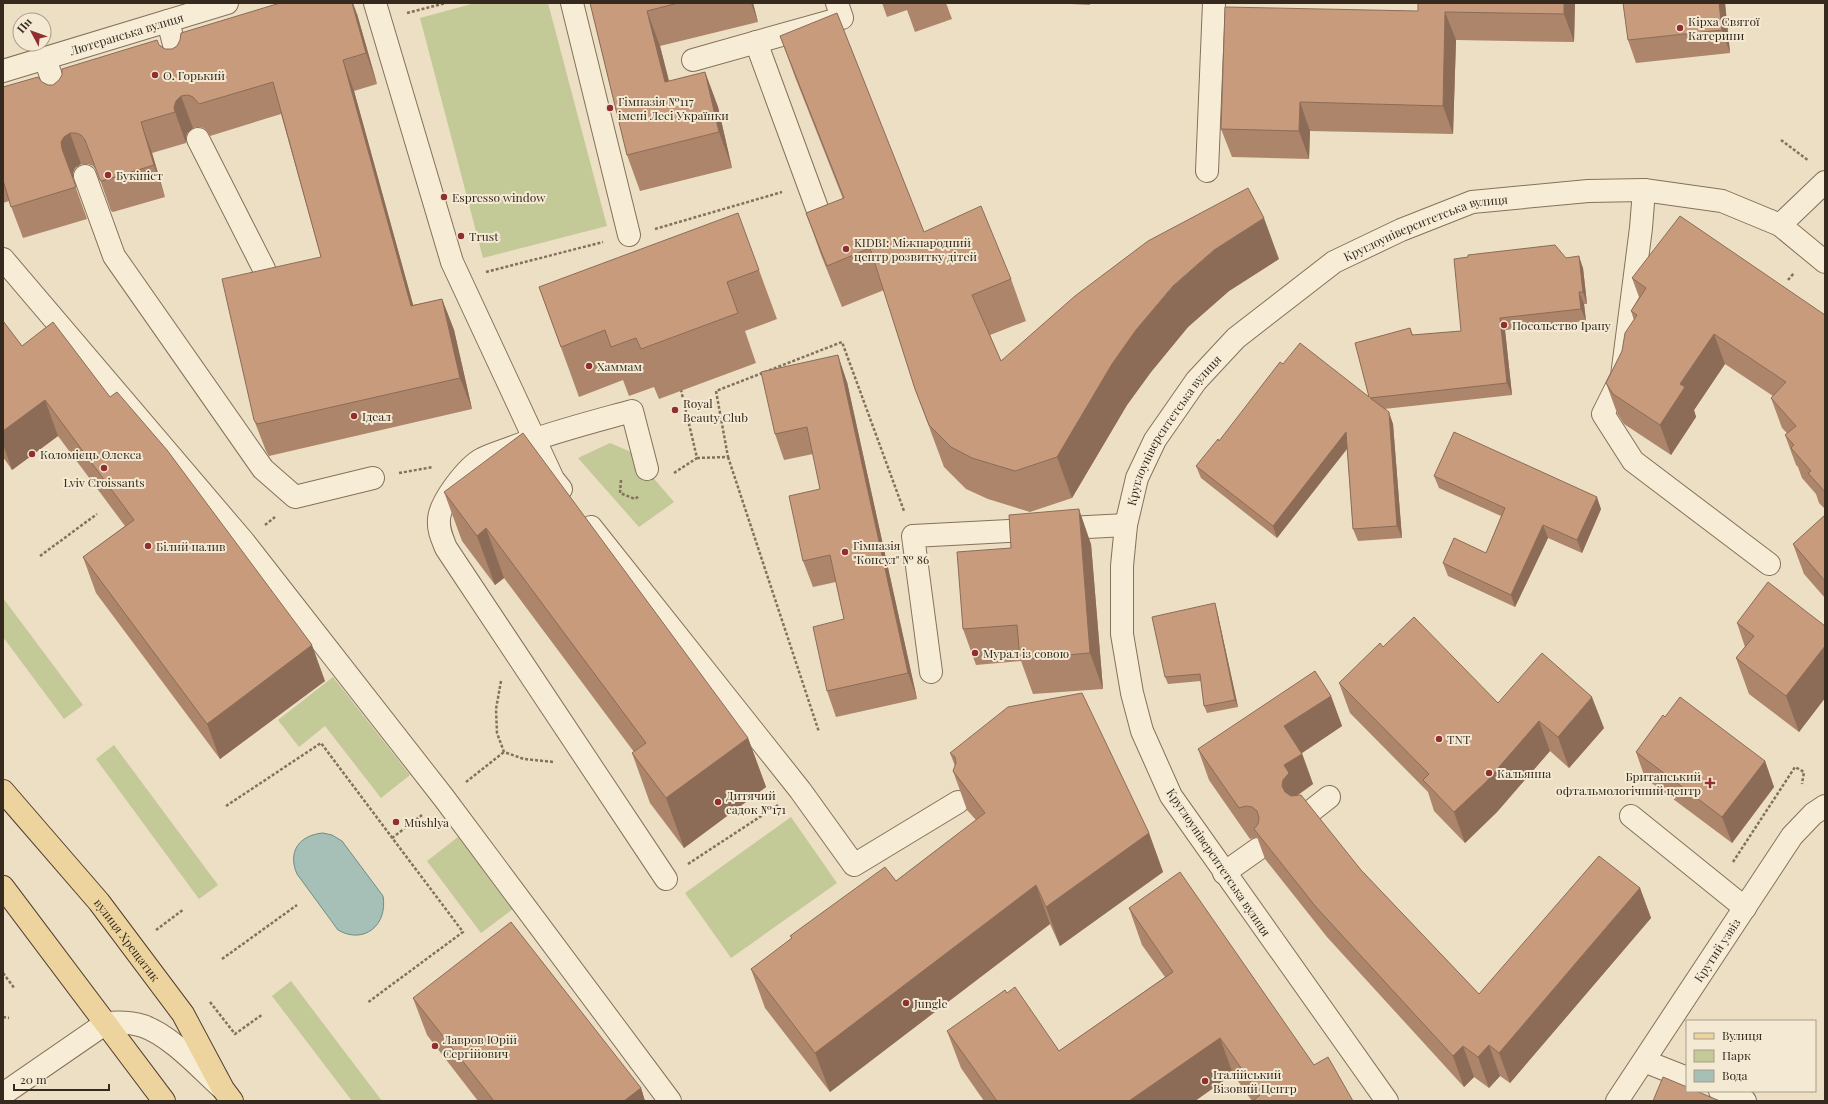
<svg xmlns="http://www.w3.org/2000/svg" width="1828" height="1104" font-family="'Playfair Display',serif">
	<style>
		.green { fill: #c4c998 }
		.water { fill: #a6bfb7; stroke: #6d8d84 }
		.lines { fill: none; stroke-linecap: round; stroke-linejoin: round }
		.minor-casing { stroke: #85715b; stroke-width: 24 }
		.major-casing { stroke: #53402f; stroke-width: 24 }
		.path { stroke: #85715b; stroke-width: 2.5; stroke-dasharray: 3 2; stroke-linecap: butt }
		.minor { stroke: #f7edd7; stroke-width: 22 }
		.major { stroke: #edd39d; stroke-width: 22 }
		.wall { fill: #ac856b }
		.shaded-wall { fill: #8c6c57 }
		.building { fill: #c89b7c; stroke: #8c6c57 }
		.poi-dot { fill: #912e30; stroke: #f4ead3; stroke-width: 1.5 }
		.labels { text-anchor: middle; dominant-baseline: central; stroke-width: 4; stroke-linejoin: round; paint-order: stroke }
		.poi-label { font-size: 12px; fill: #362a1f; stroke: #f4ead3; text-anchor: start }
		.street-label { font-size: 12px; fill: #362a1f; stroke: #f4ead3 }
	</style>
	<rect width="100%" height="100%" fill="#ecdfc4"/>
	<g class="green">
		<polygon points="475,3 548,3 607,226 483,258 420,18"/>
		<polygon points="610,443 631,452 674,502 639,527 578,458"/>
		<polygon points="3,598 83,705 64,719 3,637"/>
		<polygon points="333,677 410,775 381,798 325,726 299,747 278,720"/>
		<polygon points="114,745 218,885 199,899 96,759"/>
		<polygon points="791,817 837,883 731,958 685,893"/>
		<polygon points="458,837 513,909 481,933 427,861"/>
		<polygon points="291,981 382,1101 352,1101 272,996"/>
	</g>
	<path class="water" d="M323,833L332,835L342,841L383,896C388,925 364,945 338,930L297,874C287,851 300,835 323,833Z"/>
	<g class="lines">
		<g class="minor-casing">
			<g id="minor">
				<polyline points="375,3 452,262 553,479 561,489"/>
				<polyline points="572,3 629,235"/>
				<polyline points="168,21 180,68"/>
				<polyline points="756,42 821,219"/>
				<polyline points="45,59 61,104"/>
				<polyline points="693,60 842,18 837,3"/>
				<path id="s1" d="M3,71L227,3"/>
				<polyline points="198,139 264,269"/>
				<polyline points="1207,171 1214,3"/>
				<polyline points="85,176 114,256 263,469 295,497 373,478"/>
				<polyline points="1644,190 1641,228 1622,376 1603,414 1633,461 1769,564"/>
				<polyline points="1780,225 1825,182"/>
				<polyline points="3,259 244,542 444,798 670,1101"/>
				<path d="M647,469L632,411C592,422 552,432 513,447C503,451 492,454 482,459C467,467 440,502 439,519C438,530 442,538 446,548L666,879"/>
				<polyline points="591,527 800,790 854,865 958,802"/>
				<polyline points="931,672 913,536 1126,525"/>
				<polyline points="1306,815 1329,797"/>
				<polyline points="1631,816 1745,908"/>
				<polyline points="1224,873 1258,849"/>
				<polyline points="1644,1061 1687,1078"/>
				<polyline points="1720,1091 1745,1101"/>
				<path d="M3,1094L106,1023C118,1022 131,1022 143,1026C170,1035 200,1068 221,1087"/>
				<path id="s2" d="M1387,1101L1171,796L1142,731L1132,693L1122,634V566L1126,525L1137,478L1155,440L1196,381L1236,338L1334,262L1401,230L1472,202L1588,191L1644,190L1722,201L1780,225L1825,262"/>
				<path id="s3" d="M1617,1101L1792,836L1813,814L1825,806"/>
			</g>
		</g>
		<g class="major-casing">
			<g id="major">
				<path id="s4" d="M3,791L99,902L183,1014L223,1089L232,1101"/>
				<polyline points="3,887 164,1101"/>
			</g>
		</g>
		<g class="path">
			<polyline points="407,13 446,3"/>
			<polyline points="1781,140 1809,161"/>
			<polyline points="655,229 782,192"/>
			<polyline points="486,272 603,242"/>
			<polyline points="1788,280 1794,273"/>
			<polyline points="728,457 819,732"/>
			<polyline points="697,458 728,457 716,391 842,342 904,511"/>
			<polyline points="399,473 433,467"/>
			<polyline points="674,473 697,458 681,390"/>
			<polyline points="621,480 620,493 635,499 639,496"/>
			<polyline points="265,525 275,517"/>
			<polyline points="40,556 97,514"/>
			<polyline points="501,681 496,709 497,733 504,752 524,759 554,762"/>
			<polyline points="466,782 504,752"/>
			<polyline points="226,806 321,743 463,932 367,1003"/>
			<polyline points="392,838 422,815"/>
			<polyline points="1733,862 1795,767 1804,772 1802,784"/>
			<polyline points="688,864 778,805"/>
			<polyline points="156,930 184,909"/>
			<polyline points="222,959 297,905"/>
			<polyline points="3,973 15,989"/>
			<polyline points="210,1002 235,1034 263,1014"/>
			<polyline points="3,1017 9,1018"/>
		</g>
		<use href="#minor" class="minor"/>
		<use href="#major" class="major"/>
	</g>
	<g class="wall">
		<polygon points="590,3 753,3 758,22 660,46 669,81 705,72 718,107 732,168 640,191 627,155"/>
		<polygon points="882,3 946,3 952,19 915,32 907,10 887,17"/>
		<polygon points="1052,3 1090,3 1090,5"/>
		<polygon points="1418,3 1575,3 1574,42 1456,40 1453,134 1310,131 1309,159 1232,157 1221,129 1418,11"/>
		<polygon points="1725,3 1730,53 1636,63 1628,40"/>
		<polygon points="357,14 377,84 354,91 413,305 442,299 454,330 472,409 269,456 266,451 254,420 321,257 281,114 210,136 204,128 199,127 193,128 187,133 186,138 186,143 152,153 165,197 113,212 111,211 97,171 93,166 88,164 81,164 75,168 73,173 73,180 87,219 23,238 9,201 3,203 3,87 42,82 48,85 53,85 159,45 165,49 172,49"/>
		<polygon points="780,36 924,232 1011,279 1026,321 990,335 1001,361 1279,259 1229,291 1188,327 1151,372 1127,405 1072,498 1030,512 988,499 966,489 944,467 915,389 884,290 842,307 821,255 806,213 843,199 795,77"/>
		<polygon points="1566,258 1583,268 1587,304 1584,304 1586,321 1505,330 1512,395 1384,409 1393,424 1402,538 1358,541 1353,529 1347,448 1277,538 1201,478 1196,466 1219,441 1283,364 1369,397 1410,328 1413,335 1461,331"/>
		<polygon points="759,270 777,319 745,331 756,363 659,399 654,387 629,396 623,380 579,397 539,287"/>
		<polygon points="1632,278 1825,315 1825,509 1819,503 1816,494 1802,478 1798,467 1796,465 1785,435 1787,433 1782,428 1771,398 1773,396 1725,364 1694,410 1696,417 1671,455 1624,424 1617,413 1606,383 1622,351 1634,320 1631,311 1639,297"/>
		<polygon points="3,321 22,346 110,397 325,681 220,759 96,593 83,557 125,526 58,436 12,470 3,457"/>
		<polygon points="847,382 917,699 836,717 827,691 844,619 836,582 813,587 803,561 820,489 813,454 784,460 775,434"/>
		<polygon points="1434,476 1601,509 1582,553 1548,538 1515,607 1448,576 1443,563 1486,553 1501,516 1439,488"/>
		<polygon points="444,492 748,738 766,787 684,848 650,803 632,753 634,752 504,578 495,585 462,541"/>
		<polygon points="1825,516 1825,598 1804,574 1793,544"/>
		<polygon points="1091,544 1103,689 1033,694 1021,661 976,665 963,629"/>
		<polygon points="1217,611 1238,707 1207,713 1204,706 1201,681 1168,684 1165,677"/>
		<polygon points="1737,623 1825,626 1825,698 1799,732 1749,694 1736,658 1745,647"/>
		<polygon points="1383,647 1498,703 1604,728 1569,768 1550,751 1497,812 1465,843 1434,811 1428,792 1350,713 1339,683"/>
		<polygon points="1331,696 1342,726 1302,753 1313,784 1297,796 1361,870 1479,994 1640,888 1651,918 1510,1083 1500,1076 1489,1088 1474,1077 1464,1087 1327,937 1265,859 1257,837 1250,839 1209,780 1198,749"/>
		<polygon points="1665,717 1765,761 1774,787 1732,843 1645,778 1636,752"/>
		<polygon points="950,753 1149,833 1163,872 1060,946 1050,924 830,1092 765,1008 751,969 792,939 790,936 896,881 976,820 967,810 953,771 955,766"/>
		<polygon points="1129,908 1314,1065 1353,1101 1252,1101 1233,1074 1195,1101 984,1101 961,1068 947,1031 1007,993 1059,1051 1165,977 1142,945"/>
		<polygon points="413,998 641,1088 645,1101 478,1101 427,1035"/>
	</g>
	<g class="shaded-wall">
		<polygon points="352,3 353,3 357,14 377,84 366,53"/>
		<polygon points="751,3 753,3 758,22"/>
		<polygon points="1564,3 1575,3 1574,42 1564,14"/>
		<polygon points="1719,3 1725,3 1730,53 1722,30"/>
		<polygon points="647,11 660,46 678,117 665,82"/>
		<polygon points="1445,12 1456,40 1453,134 1443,106"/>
		<polygon points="343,60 354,91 422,337 411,306"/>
		<polygon points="705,72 718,107 732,168 719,132"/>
		<polygon points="181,96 193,128 187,133 186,138 186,143 175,112 174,107 176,101"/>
		<polygon points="1300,102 1310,131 1309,159 1299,131"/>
		<polygon points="141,122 152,153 165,197 154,165"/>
		<polygon points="70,133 81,164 75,168 73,173 73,180 87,219 62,149 61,142 64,137"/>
		<polygon points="1264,218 1279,259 1229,291 1188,327 1151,372 1127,405 1072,498 1057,457 1112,364 1136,330 1173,286 1214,250"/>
		<polygon points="1579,256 1583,268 1587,304 1583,292"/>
		<polygon points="1579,292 1584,304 1586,321 1581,309"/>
		<polygon points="442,299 454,330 472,409 460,378"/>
		<polygon points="1500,318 1505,330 1512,395 1507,383"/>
		<polygon points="1714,334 1725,364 1694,410 1696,417 1671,455 1660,425 1680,384"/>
		<polygon points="838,355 847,382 917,699 908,673"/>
		<polygon points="45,400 58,436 12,470 3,444 3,431"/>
		<polygon points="1389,412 1393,424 1402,538 1397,526"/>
		<polygon points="1346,432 1351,444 1277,538 1273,526"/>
		<polygon points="1597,497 1601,509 1582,553 1577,540"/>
		<polygon points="1079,509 1091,544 1103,689 1090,653"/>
		<polygon points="1543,525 1548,538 1515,607 1511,595"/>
		<polygon points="486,528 504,578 495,585 477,536"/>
		<polygon points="1215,603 1217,611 1238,707 1235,700"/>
		<polygon points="312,645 325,681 220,759 207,724"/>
		<polygon points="1825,646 1825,698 1799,732 1786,696"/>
		<polygon points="1331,696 1342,726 1296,757 1284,726"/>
		<polygon points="1592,697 1604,728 1569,768 1558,737"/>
		<polygon points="1539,721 1550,751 1497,812 1465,843 1454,812"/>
		<polygon points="748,738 766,787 684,848 666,798"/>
		<polygon points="1302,754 1313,784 1297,795 1300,804 1294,816 1282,786 1284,765"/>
		<polygon points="1765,761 1774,787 1732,843 1722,817"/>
		<polygon points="1149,833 1163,872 1060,946 1046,907"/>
		<polygon points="1036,885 1050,924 830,1092 815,1053"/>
		<polygon points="1640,888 1651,918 1510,1083 1499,1053"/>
		<polygon points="1220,1038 1233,1074 1195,1101 1129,1101"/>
		<polygon points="1489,1045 1500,1076 1489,1088 1478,1057"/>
		<polygon points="1463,1046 1474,1077 1464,1087 1453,1056"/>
		<polygon points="641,1088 645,1101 624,1101"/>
	</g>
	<g class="building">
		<polygon points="280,3 352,3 366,53 343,60 411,306 442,299 460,378 257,424 254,420 222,279 321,257 273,82 199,104 193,97 188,95 181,96 176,101 174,107 175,112 141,122 154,165 102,181 100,180 85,140 81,135 76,133 70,133 64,137 61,142 62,149 76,187 11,207 3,180 3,87 38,77 42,82 48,85 53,85 59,80 62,75 62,69 157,40 159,45 165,49 172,49 177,46 180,40 181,33"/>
		<polygon points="590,3 678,3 647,11 665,82 705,72 719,132 627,155"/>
		<polygon points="1418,3 1564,3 1564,14 1445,12 1443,106 1300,102 1299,131 1221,129 1225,7 1418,11"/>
		<polygon points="1623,3 1719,3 1722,30 1628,40"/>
		<polygon points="837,13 924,232 981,206 1011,279 972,295 1001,361 1075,296 1148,241 1248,188 1264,218 1214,250 1173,286 1136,330 1112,364 1057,457 1015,471 972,458 951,447 929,425 915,389 870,248 827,266 806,213 844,198 780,36"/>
		<polygon points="738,213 759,270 727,282 738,313 641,349 636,338 611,347 605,330 561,347 539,287"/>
		<polygon points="1680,216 1825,315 1825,492 1808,473 1811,471 1791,448 1794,445 1785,435 1796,426 1771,398 1786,382 1714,334 1680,384 1685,387 1660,425 1613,394 1606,383 1622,351 1625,333 1637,315 1631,311 1646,288 1632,278"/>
		<polygon points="1555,245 1566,258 1579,256 1583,292 1579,292 1581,309 1500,318 1507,383 1370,398 1389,412 1397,526 1353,529 1346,432 1273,526 1196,466 1218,439 1219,441 1280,362 1283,364 1300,343 1369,397 1355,343 1410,328 1412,335 1461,331 1454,259 1468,257 1468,255"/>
		<polygon points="3,321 22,346 53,322 110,397 117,392 167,450 312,645 207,724 83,557 134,520 45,400 3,431"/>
		<polygon points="838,355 908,673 827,691 813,627 844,619 830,555 803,561 789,496 820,489 807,427 775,434 761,372"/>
		<polygon points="1454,432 1597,497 1577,540 1543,525 1511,595 1443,563 1454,538 1486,553 1505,508 1434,476"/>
		<polygon points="523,433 748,738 666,798 632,753 646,743 486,528 477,536 444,492"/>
		<polygon points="1079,509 1090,653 1020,659 1017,625 963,629 957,552 1011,548 1009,515"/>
		<polygon points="1825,515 1825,581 1793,544"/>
		<polygon points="1768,582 1825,626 1825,646 1786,696 1736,658 1754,636 1737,623"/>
		<polygon points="1215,603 1235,700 1204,706 1200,674 1165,677 1152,617"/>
		<polygon points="1414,617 1498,703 1542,653 1592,697 1558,737 1539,721 1486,782 1454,812 1423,780 1429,774 1339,683 1380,643 1383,647"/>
		<polygon points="1315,671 1331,696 1284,726 1302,754 1284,765 1289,773 1283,780 1282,786 1285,792 1291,796 1301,795 1361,870 1479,994 1599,856 1640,888 1499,1053 1489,1045 1478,1057 1463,1046 1453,1056 1316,907 1254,829 1258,824 1259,818 1257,811 1252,807 1246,806 1239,808 1198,749"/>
		<polygon points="1082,693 1149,833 1046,907 1036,885 815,1053 751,969 792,938 790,936 885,867 896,881 985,813 953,771 956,763 955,757 950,753 1008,707"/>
		<polygon points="1680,697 1765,761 1722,817 1636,752 1663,715 1665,717"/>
		<polygon points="1180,872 1314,1065 1328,1057 1353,1101 1253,1101 1260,1095 1220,1038 1129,1101 997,1101 947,1031 1005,990 1007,993 1015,987 1059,1051 1173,972 1129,908"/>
		<polygon points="511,922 641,1088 624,1101 494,1101 413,998"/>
		<polygon points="1663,1077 1687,1087 1687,1091 1696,1091 1720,1101 1653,1101"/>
	</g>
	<g class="poi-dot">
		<circle cx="1680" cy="28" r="4"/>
		<circle cx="155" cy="75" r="4"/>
		<circle cx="610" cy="108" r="4"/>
		<circle cx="108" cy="175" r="4"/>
		<circle cx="444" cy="197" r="4"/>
		<circle cx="461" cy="236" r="4"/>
		<circle cx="846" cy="249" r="4"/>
		<circle cx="1504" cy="325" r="4"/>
		<circle cx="589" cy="366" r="4"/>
		<circle cx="675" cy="410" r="4"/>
		<circle cx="354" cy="416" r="4"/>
		<circle cx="32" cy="454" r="4"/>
		<circle cx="104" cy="468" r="4"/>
		<circle cx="148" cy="546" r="4"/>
		<circle cx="845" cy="552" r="4"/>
		<circle cx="975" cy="653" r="4"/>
		<circle cx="1439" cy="739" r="4"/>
		<circle cx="1489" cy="773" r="4"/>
		<path d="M1708 777h4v4h4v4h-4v4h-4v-4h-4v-4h4z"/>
		<circle cx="718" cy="802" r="4"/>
		<circle cx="396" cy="822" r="4"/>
		<circle cx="906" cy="1003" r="4"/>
		<circle cx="435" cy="1046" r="4"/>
		<circle cx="1205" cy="1081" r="4"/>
	</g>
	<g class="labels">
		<g class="poi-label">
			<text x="1688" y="21">Кірха Святої<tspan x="1688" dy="14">Катерини</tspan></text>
			<text x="163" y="75">О. Горький</text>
			<text x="618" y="101">Гімназія №117<tspan x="618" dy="14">імені Лесі Українки</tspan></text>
			<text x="116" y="175">Букініст</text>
			<text x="452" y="197">Espresso window</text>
			<text x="469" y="236">Trust</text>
			<text x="854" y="242">KIDBI: Міжнародний<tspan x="854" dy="14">центр розвитку дітей</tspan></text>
			<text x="1512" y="325">Посольство Ірану</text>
			<text x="597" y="366">Хаммам</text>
			<text x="683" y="403">Royal<tspan x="683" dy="14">Beauty Club</tspan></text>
			<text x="362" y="416">Ідеал</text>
			<text x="40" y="454">Коломієць Олекса</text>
			<text x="104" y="482" text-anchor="middle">Lviv Croissants</text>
			<text x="853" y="545">Гімназія<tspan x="853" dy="14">"Консул" № 86</tspan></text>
			<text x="156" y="546">Білий налив</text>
			<text x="983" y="653">Мурал із совою</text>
			<text x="1447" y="739">TNT</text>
			<text x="1497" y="773">Кальянна</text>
			<text x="1701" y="776" text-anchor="end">Британський<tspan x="1701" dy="14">офтальмологічний центр</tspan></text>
			<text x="726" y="795">Дитячий<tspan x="726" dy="14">садок №171</tspan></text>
			<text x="404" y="822">Mushlya</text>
			<text x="914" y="1003">Jungle</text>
			<text x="443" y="1039">Лавров Юрій<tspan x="443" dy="14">Сергійович</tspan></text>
			<text x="1213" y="1074">Італійський<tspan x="1213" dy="14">Візовий Центр</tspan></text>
		</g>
		<g class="street-label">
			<text stroke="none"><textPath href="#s1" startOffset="129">Лютеранська вулиця</textPath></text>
			<text stroke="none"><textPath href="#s2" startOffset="1097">Круглоуніверситетська вулиця</textPath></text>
			<text stroke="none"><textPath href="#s2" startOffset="761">Круглоуніверситетська вулиця</textPath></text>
			<text transform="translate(1219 862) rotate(56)">Круглоуніверситетська вулиця</text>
			<text stroke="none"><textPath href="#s4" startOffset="194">вулиця Хрещатик</textPath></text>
			<text stroke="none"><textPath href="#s3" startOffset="181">Крутий узвіз</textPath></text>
		</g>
	</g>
	<rect width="1828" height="1104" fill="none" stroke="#362a1f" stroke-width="8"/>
	<rect x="1686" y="1020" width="130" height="72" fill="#f4ead3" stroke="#a89d8b"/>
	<rect x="1694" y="1033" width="20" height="6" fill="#edd39d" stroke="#a89d8b"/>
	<text x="1722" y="1040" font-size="12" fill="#362a1f">Вулиця</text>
	<rect x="1694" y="1050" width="20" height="12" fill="#c4c998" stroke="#a89d8b"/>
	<text x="1722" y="1060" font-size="12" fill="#362a1f">Парк</text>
	<rect x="1694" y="1070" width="20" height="12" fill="#a6bfb7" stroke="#a89d8b"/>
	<text x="1722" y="1080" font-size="12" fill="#362a1f">Вода</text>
	<g transform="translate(32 32) rotate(311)"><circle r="19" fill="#f4ead3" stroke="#a89d8b"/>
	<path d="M0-3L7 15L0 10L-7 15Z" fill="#912e30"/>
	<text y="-6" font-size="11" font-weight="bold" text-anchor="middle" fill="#362a1f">Пн</text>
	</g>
	<path d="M14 1084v6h95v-6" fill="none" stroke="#362a1f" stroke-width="2"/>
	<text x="20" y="1084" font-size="12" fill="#362a1f" stroke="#f4ead3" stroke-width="3" paint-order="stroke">20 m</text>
</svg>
